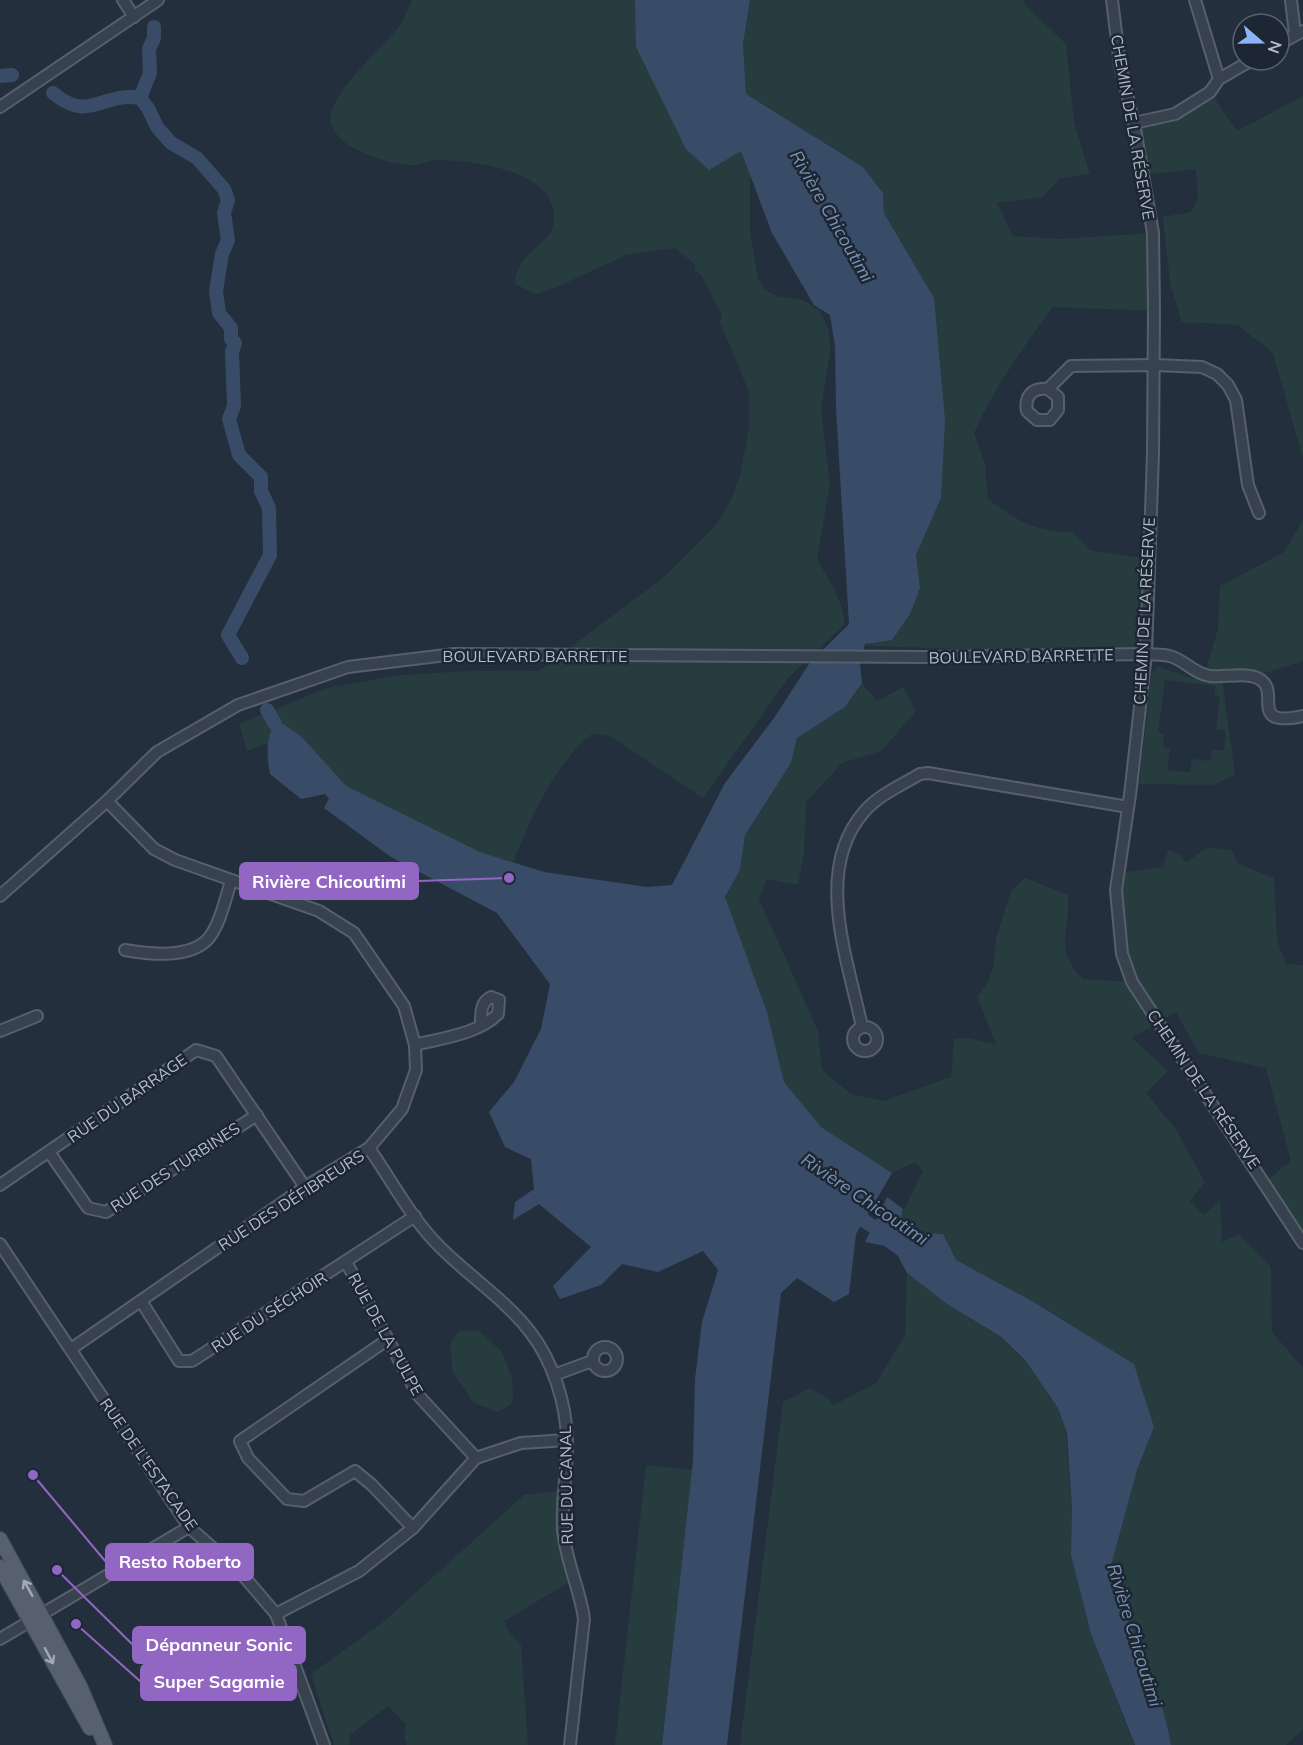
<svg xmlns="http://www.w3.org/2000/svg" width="1303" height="1745" font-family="Mulish,sans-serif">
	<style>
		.green { fill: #263c3f; fill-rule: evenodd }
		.water { fill: #394c67 }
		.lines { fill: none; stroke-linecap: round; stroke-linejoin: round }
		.river { stroke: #394c67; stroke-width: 14 }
		.minor-casing { stroke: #565f6c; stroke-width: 14 }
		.major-casing { stroke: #414a57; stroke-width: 16 }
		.minor { stroke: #38414e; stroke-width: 10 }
		.major { stroke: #56606e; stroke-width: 14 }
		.oneway { stroke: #a1aab7 }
		.labels { text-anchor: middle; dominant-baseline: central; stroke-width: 5; stroke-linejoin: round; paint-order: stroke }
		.street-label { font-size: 16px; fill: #b4bcc9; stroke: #1d2633 }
		.water-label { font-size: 18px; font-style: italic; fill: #7c92b1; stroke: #1d2633 }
		.leader { fill: none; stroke: #9266c3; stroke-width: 2 }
		.callout-dot { fill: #9266c3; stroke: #1d2633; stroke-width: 2 }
		.callout { fill: #9266c3; stroke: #9266c3; stroke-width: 2 }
		.callout-label { font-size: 18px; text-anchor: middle; font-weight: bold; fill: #fff }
	</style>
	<rect width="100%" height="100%" fill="#242f3e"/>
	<g class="green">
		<path d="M412,0H664L750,161V231L758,279L765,290L777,296L803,300L821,312L828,329L831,345L821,410L830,484L817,560C830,580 842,600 845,624L788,678L703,798L610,736L592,734C554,764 530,819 513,863L475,850L345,786L297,733L247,751L239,724L327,688L400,675L468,671H539L663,578L716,525L730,502L740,476L749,428V392L720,322L722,316L702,276L694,269L695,264L675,248L626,255L555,288L536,294L515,284C517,247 555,247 554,217C554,170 475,161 439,160C429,160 418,166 408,165C384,163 320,144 332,110C345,77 380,52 400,25C405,18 408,8 412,0Z"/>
		<path d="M750,0H1024L1023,3L1066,44L1074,122L1090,174L1060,178L1043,197L997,203L1013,236L1058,239L1153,233L1154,311L1053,307C1023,348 995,386 974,433L985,464L988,499C1019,522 1033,531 1072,532L1090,550L1141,558L1135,648L1038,651L865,646L920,588L916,555L941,498L934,298L884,213L883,193L863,167L746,94L743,44Z"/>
		<polygon points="1210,92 1237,131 1303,96 1303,458 1273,353 1238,325 1182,322 1170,284 1163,217 1191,212 1198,198 1196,169 1142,175 1134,123 1152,119"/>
		<polygon points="1303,520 1303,661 1268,672 1205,672 1218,629 1220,586 1284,552"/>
		<path d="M1158,667L1198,680L1222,679L1235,774L1213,785L1139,784L1152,672ZM1165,680L1216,686L1214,695L1220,697L1216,729L1226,731L1224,750H1212L1210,761L1192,759L1190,772L1167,770L1170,748L1163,747L1164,734L1158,732Z"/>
		<path d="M862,683L877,701L903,687L916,711L881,751L842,763L806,802L804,853L798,885L767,879L759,899L818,1031L822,1070L851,1094L884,1101L951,1077L954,1039L967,1038L996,1044L977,996L987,984L993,968L996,938L1011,891L1025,878L1068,895C1071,933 1052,947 1083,979L1132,982L1122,954L1120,873L1163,867L1168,850L1178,853L1186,863L1207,847L1231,850L1239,864L1274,878L1277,940L1286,964L1303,965V1242L1265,1182L1291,1161L1266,1068L1199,1053L1176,1012L1132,1038L1168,1071L1146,1093L1175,1128L1205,1182L1190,1201L1204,1215L1220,1200L1222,1242L1239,1234L1271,1267L1272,1332L1303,1368V1729L1286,1745H1171C1161,1685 1133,1630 1107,1576L1137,1470L1154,1427L1134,1364L1032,1301L955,1260L943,1234L915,1233L900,1218L923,1171L915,1162L892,1173L821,1127L784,1082L767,1012L725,898L740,870L745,835L791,763L797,738L845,707Z"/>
		<polygon points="907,1273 947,1304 1001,1338 1025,1361 1058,1408 1066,1434 1072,1507 1071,1555 1091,1634 1134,1745 740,1745 783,1402 810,1388 830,1400 832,1406 876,1383 905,1335"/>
		<polygon points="478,1330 501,1351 512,1377 513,1397 511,1404 498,1412 474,1403 453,1372 450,1344 459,1331"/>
		<polygon points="646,1465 692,1470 662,1745 615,1745"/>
		<polygon points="560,1491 558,1541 568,1583 504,1621 509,1633 521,1645 528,1745 407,1745 404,1735 406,1724 388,1706 350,1735 349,1745 334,1745 311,1674 382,1623 524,1495"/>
	</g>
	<g class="water">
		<path d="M635,0H750L743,44L746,94L863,167L883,193L884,213L934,298L945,420L941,498L916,555L920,588L910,614L892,640L865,644L860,664L862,683L845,707L797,738L791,763L745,835L740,870L725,897L767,1012L784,1082L821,1127L892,1173L856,1234L849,1294L834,1302L797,1278L781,1293L727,1745H662L693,1460L695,1379L702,1322L718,1270L703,1251L658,1272L622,1264L601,1285L560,1299L553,1286L591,1247L539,1204L513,1220L515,1202L534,1189L531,1159L505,1147L489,1112L514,1082L541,1029L550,984L497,913L391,857L324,808L329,799L325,794L301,799L270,774C267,758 265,738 275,724H283L301,736L346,786L480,852L544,872L647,887L672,885L725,783L774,718L809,664L849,624L836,408L835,346L830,315L814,305L772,233L741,151L709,170L686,149L636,47Z"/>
		<path d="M887,1197L903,1209L901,1218L915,1233L943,1234L956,1260L1032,1301L1134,1364L1154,1427L1137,1470L1108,1576C1133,1631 1161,1685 1171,1745H1135L1091,1634L1071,1555L1072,1507L1067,1434L1058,1408L1025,1360L1001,1337L947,1304L907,1273L898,1256L885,1246L865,1242Z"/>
	</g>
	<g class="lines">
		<g class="river">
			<polyline points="154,27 154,38 149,49 150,73 140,98 148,108 157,127 171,143 197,158 224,189 228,200 224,213 228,240 222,254 216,291 219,313 231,328 231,339 235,343 232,352 234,406 229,419 239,455 261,477 261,491 269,508 270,555 228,635 242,658"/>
			<polyline points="0,76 12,75"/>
			<path d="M53,93C90,124 102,91 140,98"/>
			<polyline points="267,710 275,724"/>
			<polyline points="850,1211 888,1237"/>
		</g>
		<g class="minor-casing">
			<g id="minor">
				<polyline points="123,0 134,17"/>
				<polyline points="1112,0 1120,65 1134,123 1153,233 1154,311 1153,454 1146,654 1130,795 1116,890 1122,954 1132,982 1303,1243"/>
				<polyline points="1195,0 1219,79"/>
				<polyline points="1291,0 1295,34"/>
				<polyline points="1279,44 1303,31"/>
				<polyline points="0,107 158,0"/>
				<polyline points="1134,123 1175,114 1210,92 1219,79 1252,60"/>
				<path d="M1048,389L1058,397V410L1050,420H1037L1027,411C1024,396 1033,387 1048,389L1071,366L1155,365L1202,367L1217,374L1228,385L1236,400L1248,485L1259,513"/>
				<path d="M0,896L107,801L157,752L238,705L348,667L454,654L924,657L1146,654C1153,655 1162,654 1169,656C1184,659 1194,674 1210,676C1225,678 1248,671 1261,680C1280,693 1248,728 1303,716"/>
				<path d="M125,950C148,954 186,959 206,941C219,929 226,897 231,881"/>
				<path d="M862,1027C848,960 813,870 864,812C878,795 902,785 920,774L928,773L1128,807"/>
				<circle cx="865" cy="1039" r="12"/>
				<polyline points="0,1031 37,1016"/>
				<path d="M415,1045C442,1038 478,1034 498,1014L499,1000L491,997C480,1002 481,1015 481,1025"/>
				<path d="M369,1148C392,1181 412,1220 441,1248C470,1277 506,1300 531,1333C553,1362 566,1403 567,1439C568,1469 561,1500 563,1530C566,1562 580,1589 584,1619L570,1745"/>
				<polyline points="49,1152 88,1208 106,1212 257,1115"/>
				<polyline points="0,1185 196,1050 216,1056 305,1187"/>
				<polyline points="0,1244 189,1527 241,1573 276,1614 324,1745"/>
				<polyline points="346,1262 418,1395 476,1458"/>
				<polyline points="141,1301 179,1361 192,1361 415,1216"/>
				<polyline points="387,1340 240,1441 248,1458 287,1499 304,1501 355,1471 372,1485 413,1528"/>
				<circle cx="605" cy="1359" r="12"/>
				<polyline points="71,1349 305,1187 369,1148 402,1109 416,1070 415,1045 404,1006 354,933 319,911 175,860 154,849 107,801"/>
				<polyline points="554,1375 592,1361"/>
				<polyline points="276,1614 359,1571 413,1528 476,1458 521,1443 567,1440"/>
				<polyline points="0,1639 189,1527"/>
			</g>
		</g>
		<g class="major-casing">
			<g id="major">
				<polyline points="0,1539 80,1686 105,1745"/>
				<polyline points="0,1567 90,1728"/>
			</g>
		</g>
		<use href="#minor" class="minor"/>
		<use href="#major" class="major"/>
	</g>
	<defs><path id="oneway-shaft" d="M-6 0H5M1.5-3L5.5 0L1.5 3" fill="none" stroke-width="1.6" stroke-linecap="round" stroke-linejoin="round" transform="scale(1.5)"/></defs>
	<g class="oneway">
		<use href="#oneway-shaft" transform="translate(28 1588) rotate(-119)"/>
		<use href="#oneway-shaft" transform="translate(49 1656) rotate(62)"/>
	</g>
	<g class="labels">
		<g class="street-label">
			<text transform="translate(1133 127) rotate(80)">CHEMIN DE LA RÉSERVE</text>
			<text transform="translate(1144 611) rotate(-87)">CHEMIN DE LA RÉSERVE</text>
			<text x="535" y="656">BOULEVARD BARRETTE</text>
			<text transform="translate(1021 656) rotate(-1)">BOULEVARD BARRETTE</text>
			<text transform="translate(1204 1089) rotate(56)">CHEMIN DE LA RÉSERVE</text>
			<text transform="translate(127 1098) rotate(-35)">RUE DU BARRAGE</text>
			<text transform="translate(175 1167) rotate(-33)">RUE DES TURBINES</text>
			<text transform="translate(291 1200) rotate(-33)">RUE DES DÉFIBREURS</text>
			<text transform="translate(269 1312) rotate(-33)">RUE DU SÉCHOIR</text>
			<text transform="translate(386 1334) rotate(61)">RUE DE LA PULPE</text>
			<text transform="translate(149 1464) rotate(55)">RUE DE L'ESTACADE</text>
			<text transform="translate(566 1485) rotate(-91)">RUE DU CANAL</text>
		</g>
		<g class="water-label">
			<text transform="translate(832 216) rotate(60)">Rivière Chicoutimi</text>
			<text transform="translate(865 1199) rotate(34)">Rivière Chicoutimi</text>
			<text transform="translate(1135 1635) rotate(73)">Rivière Chicoutimi</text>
		</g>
	</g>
	<path class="leader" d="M509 878L418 881M33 1475L106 1562M57 1570L133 1645M76 1624L141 1682"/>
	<g class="callout-dot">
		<circle cx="509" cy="878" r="6"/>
		<circle cx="33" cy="1475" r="6"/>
		<circle cx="57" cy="1570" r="6"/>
		<circle cx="76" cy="1624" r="6"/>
	</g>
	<g class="callout">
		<rect x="240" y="863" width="178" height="36" rx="6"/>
		<rect x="106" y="1544" width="147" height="36" rx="6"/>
		<rect x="133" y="1627" width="172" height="36" rx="6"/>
		<rect x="141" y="1664" width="155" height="36" rx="6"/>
	</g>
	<g class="callout-label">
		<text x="329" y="888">Rivière Chicoutimi</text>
		<text x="180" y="1568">Resto Roberto</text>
		<text x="219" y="1651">Dépanneur Sonic</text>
		<text x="219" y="1688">Super Sagamie</text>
	</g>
	<g transform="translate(1261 42) rotate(110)"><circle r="28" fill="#1d2633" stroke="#59626f" stroke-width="1.5"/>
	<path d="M0-4.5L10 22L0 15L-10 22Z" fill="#8ab4f8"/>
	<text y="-9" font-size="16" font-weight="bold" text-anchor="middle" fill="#b4bcc9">N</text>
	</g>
</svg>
